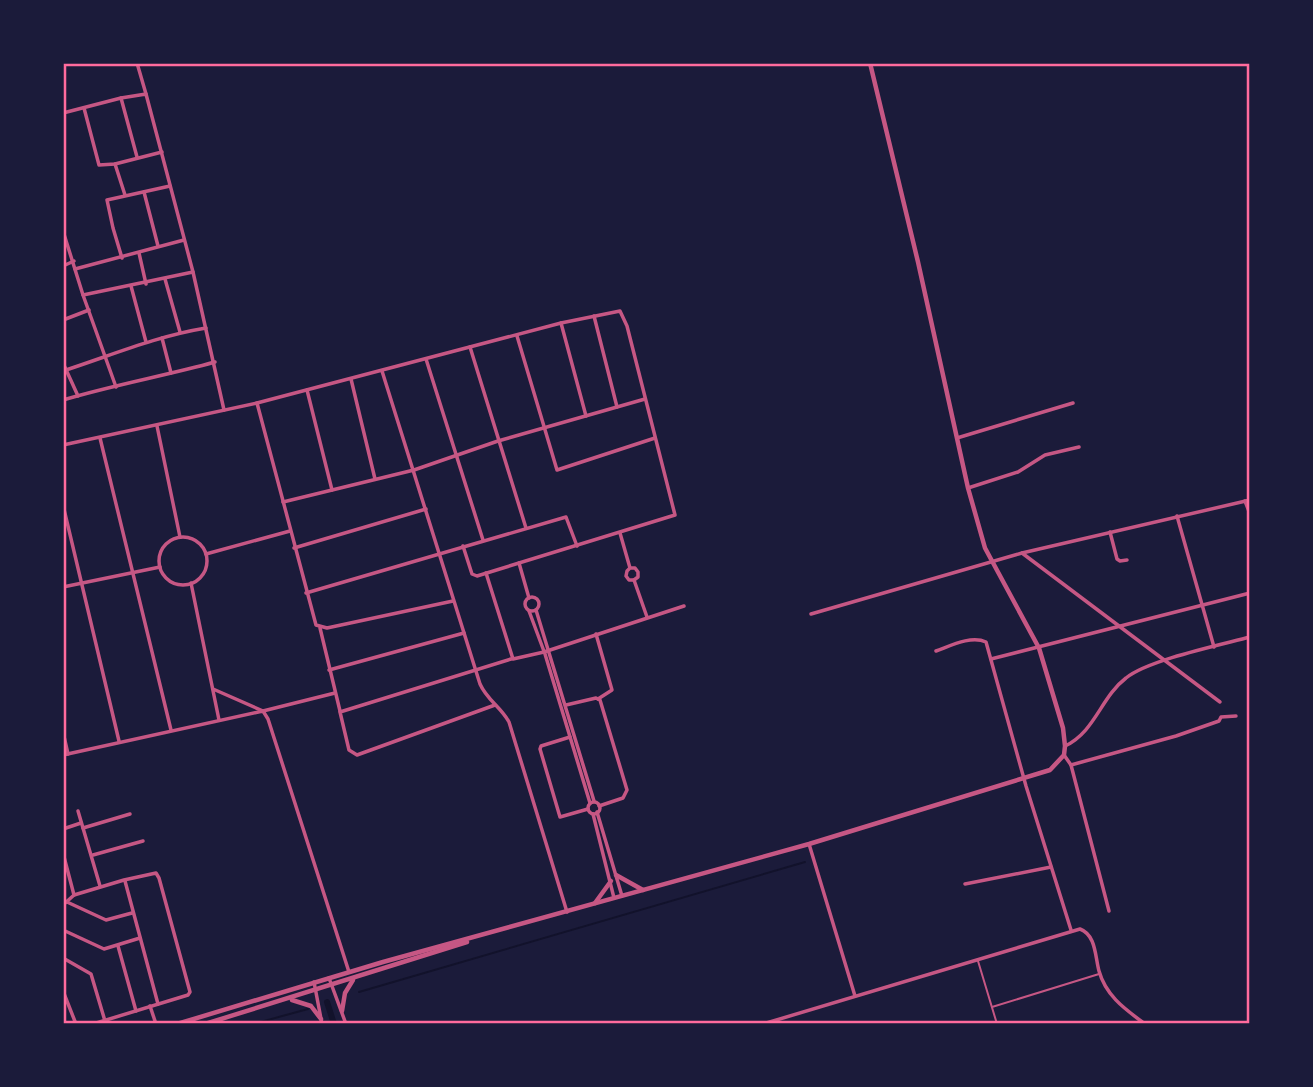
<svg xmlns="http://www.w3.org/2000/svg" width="1313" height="1087" font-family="Poppins,sans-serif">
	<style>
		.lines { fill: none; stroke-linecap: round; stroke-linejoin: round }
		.stream { stroke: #12122b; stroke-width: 2 }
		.canal { stroke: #12122b; stroke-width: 6 }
		.service { stroke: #c65784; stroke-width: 2 }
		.minor { stroke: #c65784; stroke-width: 3.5 }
		.tertiary { stroke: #c65784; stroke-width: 4.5 }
		.neatline { fill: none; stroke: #ff6b9d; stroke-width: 2.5 }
	</style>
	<rect width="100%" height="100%" fill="#1b1b3a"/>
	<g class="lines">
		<g class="stream">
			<polyline points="359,992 805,862"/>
			<polyline points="253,1024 308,1009"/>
		</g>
		<polyline class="canal" points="327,1002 334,1024"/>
		<g class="service">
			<polyline points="978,961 997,1024"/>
			<polyline points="992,1007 1099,974"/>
		</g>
		<g class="minor">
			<polyline points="137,63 146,94"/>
			<polyline points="121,98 137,157"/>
			<polyline points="84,108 99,165 115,164 162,152"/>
			<polyline points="63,113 121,98 146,94 193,272 224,410"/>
			<polyline points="115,164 125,195"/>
			<polyline points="144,192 158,246"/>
			<polyline points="63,231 83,295 116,387"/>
			<polyline points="139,253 146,284"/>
			<polyline points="122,258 113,228 107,200 170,186"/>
			<polyline points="63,266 74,261"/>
			<polyline points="75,269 184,240"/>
			<polyline points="165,279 180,332"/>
			<polyline points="131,286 146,342"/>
			<polyline points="83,295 193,272"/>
			<polyline points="594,316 617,407"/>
			<polyline points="63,320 89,310"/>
			<polyline points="561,323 586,416"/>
			<polyline points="517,336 557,470 655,438"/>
			<polyline points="162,338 171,373"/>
			<polyline points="470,347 526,528"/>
			<polyline points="426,359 483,540"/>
			<polyline points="63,363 78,396"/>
			<path d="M66,370C112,355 157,336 206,328"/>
			<path d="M382,371L480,684C487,700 501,707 509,722L567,912"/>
			<polyline points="351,379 375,479"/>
			<polyline points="307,390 332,490"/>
			<path d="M63,400C113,385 164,376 215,362"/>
			<polyline points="257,403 316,625 327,628 453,601"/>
			<polyline points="157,426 180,537"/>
			<polyline points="100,438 171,730"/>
			<polyline points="957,438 1073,403"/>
			<polyline points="63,445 257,403 561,323 620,311 627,326 675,515 477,576 472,574 463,546"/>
			<polyline points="968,488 1018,472 1045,455 1079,447"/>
			<polyline points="1245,501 1250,514"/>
			<polyline points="283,502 414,470 498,441 645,399"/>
			<polyline points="63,505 119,741"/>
			<polyline points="1177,516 1214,647"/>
			<polyline points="1110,532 1117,559 1120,561 1127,560"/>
			<polyline points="620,533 630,568 635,568 638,572 638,577 634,580 629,580 626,576 627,571 630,568"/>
			<circle cx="183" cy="561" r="24"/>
			<polyline points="294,548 426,509"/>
			<polyline points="1022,553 1220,702"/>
			<polyline points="206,554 290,531"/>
			<polyline points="519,563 529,598"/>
			<polyline points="486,573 513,659 544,652 684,606"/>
			<polyline points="634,580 647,617"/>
			<polyline points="191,583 219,720"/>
			<polyline points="63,587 160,567"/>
			<polyline points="306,593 566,517 577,546"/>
			<circle cx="532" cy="604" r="7"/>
			<polyline points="536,610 594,801"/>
			<polyline points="529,611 545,654 590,803"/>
			<polyline points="811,614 1022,553 1250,500"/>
			<polyline points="320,628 340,711"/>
			<polyline points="596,634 612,690 598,699"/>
			<path d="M936,651C950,646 971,635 986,642L1026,786L1071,930"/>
			<polyline points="991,659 1250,593"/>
			<polyline points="329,670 464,633"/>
			<polyline points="213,689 263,711 335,693"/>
			<polyline points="495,705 357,755 349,750 340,712 511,659"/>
			<polyline points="566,705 596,698 600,700 627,790 623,798 599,806"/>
			<polyline points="63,732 68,754"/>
			<polyline points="570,737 541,746 540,749 560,817 588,809"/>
			<path d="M1065,746C1095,732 1101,697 1126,678C1148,660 1220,645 1250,637"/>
			<polyline points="63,755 263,711 268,719 349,972"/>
			<polyline points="1064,755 1071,765 1176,736 1219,721 1221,717 1236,716"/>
			<polyline points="1071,765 1109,911"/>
			<circle cx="594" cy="808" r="6"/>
			<polyline points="78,811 100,886"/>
			<polyline points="597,812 622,896"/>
			<polyline points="593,814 614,898"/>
			<polyline points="83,828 130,814"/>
			<polyline points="63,829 81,823"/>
			<polyline points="809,844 855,996"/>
			<polyline points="63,853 74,895"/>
			<polyline points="93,855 143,841"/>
			<polyline points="125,881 158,1004"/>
			<polyline points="965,884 1051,867"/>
			<polyline points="67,902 106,920 132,913"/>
			<polyline points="63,905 74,895 124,880 156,873 159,878 190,992 188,995 93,1024"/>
			<polyline points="63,930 104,949 140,938"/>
			<polyline points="118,946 136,1011"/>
			<polyline points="63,958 91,974 105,1021"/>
			<polyline points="329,978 346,1024"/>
			<polyline points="314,982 322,1024"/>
			<polyline points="63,991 76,1024"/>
			<polyline points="150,1006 156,1024"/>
			<path d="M763,1024L1080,929C1096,935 1095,956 1099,971C1106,996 1125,1009 1145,1024"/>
		</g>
		<g class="tertiary">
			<polyline points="616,875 643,890"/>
			<polyline points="595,903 611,881"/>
			<polyline points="292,1000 311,1006 321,1019"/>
			<polyline points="342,1011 345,993 353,980"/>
			<polyline points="177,1024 383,962 809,844 1050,770 1064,755 1065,746 1063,728 1039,648 985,548 968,488 918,262 870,63"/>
			<polyline points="205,1024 467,942"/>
		</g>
	</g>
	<rect width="1313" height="1087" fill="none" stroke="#1b1b3a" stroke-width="130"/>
	<rect x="65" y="65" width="1183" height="957" class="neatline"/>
</svg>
